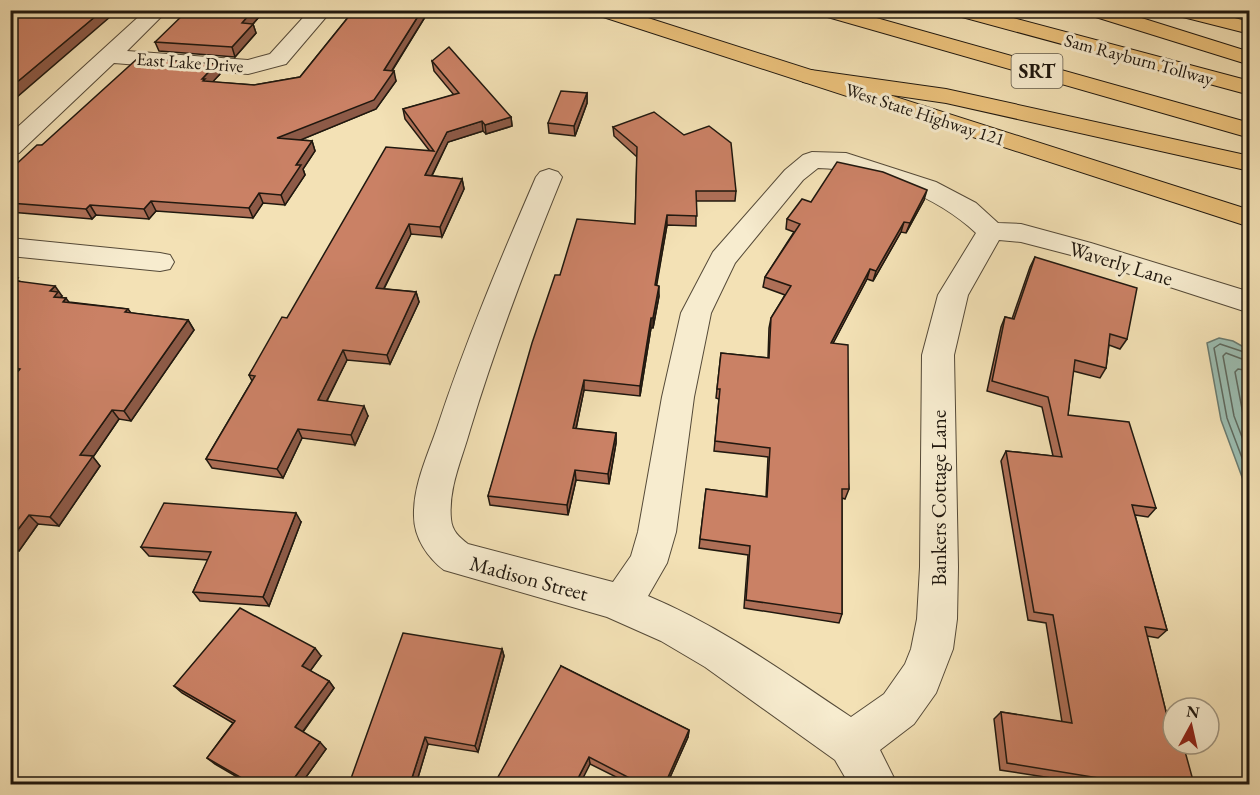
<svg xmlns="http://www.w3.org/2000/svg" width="1260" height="795" font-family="'EB Garamond',serif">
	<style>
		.water { fill: #9bbdb1; stroke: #6a7b70; stroke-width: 1.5 }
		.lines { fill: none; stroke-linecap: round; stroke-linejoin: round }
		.shore { stroke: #5e6a60; stroke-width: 1.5 }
		.minor-casing { stroke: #554a38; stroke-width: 2 }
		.major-casing { stroke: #20180f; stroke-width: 2 }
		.highway-casing { stroke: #20180f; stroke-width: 2 }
		.minor { fill: #f7eccf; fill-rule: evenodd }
		.major { fill: #eac07a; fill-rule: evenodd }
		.highway { fill: #eac07a; fill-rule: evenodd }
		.wall { fill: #ae6f57; stroke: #20180f; stroke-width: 1.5 }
		.shaded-wall { fill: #8d5a47; stroke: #20180f; stroke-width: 1.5 }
		.building { fill: #ca8165; stroke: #20180f; stroke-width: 1.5 }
		.labels { text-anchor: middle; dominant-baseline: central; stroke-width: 6; stroke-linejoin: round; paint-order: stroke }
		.far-street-label { font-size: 18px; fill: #20180f; stroke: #f7eccf }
		.shield { fill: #f7eccf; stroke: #605849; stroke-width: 1.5 }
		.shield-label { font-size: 20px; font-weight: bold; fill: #20180f }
		.street-label { font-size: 21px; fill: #20180f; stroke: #f7eccf }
	</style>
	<rect width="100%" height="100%" fill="#f3e1b5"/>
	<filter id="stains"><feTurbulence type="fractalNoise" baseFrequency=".00333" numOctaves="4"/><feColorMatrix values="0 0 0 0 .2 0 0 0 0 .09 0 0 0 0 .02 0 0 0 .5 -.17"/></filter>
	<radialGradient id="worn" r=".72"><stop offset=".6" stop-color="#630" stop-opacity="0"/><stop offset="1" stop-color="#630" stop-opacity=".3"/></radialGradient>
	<polygon class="water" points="1219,338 1233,341 1249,350 1249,496 1221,420 1207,343"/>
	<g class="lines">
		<g class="shore">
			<polyline points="1250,354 1220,344 1214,348 1227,418 1250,479"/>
			<polyline points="1250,362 1226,353 1223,356 1234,416 1250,458"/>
			<polyline points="1250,371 1238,369 1235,372 1243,414 1250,432"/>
		</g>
		<g class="minor-casing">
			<g id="minor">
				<polygon points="146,10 168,10 127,51 248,60 270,54 310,10 332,10 286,64 248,74 114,63 19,153 10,155 10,134"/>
				<path d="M812,152L846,153L936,182L976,203L998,223L1021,224L1091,243L1250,292V313L1071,255L1021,242L999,240L968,295L954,355L958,567L957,619L953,649L936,693L914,724L880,750L897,784H849L835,760L705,667L661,641L607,617L444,570C428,558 414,538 414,516C413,486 427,457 437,428C465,343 500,260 536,177L540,172L549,169L558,172L562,177C528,260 496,344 470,430C462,459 448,488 451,519C452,531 459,537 468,544L613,582L631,556L638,532L662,397L681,313L713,252L785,170L803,155ZM818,168C870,169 938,197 976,233L938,295L922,355L920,567L917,619L911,649L905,664L884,694L851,717C785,673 722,627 648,596L667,563L676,532L694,397L711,313L735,263L803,180Z"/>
				<polygon points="10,238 160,253 170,255 174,262 170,269 160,271 10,256"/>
			</g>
		</g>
		<g class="major-casing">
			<g id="major">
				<polygon points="591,10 623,10 1250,210 1250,227 594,14"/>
				<polygon points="1168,10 1204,10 1250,22 1250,34 1171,14"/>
			</g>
		</g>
		<g class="highway-casing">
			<g id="highway">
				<polygon points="814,10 848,10 1250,123 1250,138 817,14"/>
				<polygon points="948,10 983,10 1250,81 1250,95 951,14"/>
				<polygon points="1083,10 1116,10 1250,52 1250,65 1086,14"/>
				<polygon points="811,70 946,89 1250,156 1250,171 946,103 803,82 800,77 803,72"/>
			</g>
		</g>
		<use href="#minor" class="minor"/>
		<use href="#major" class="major"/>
		<use href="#highway" class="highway"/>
	</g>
	<g class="wall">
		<polygon points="265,10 253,24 256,33 235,57 159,51 155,42"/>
		<polygon points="354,10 424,10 425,17 392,71 396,81 376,109 300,140 312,141 315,151 303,169 305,175 285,205 263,203 253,218 156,211 149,219 96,215 92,219 10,212 10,170 42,145 220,74 212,82 254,85 300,77"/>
		<polygon points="432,61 511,117 512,126 486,134 483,131 448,142 432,176 462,179 464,189 442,237 411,234 384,289 416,292 419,302 390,364 347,360 327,401 368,416 355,445 302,438 283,478 212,468 206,459 252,381 249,375 287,318 429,150 405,119 403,109 454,95 434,71"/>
		<polygon points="587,93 587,103 575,136 549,133 548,123"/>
		<polygon points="613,127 736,191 735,201 696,201 696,226 667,225 656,286 659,296 653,328 651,328 640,396 584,390 576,429 616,433 616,443 609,484 576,480 568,515 490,505 488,496 560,275 635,224 637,157 614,136"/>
		<polygon points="924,200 906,233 901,232 873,281 867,279 833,343 849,489 845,499 842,498 842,614 839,623 744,608 748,555 699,548 706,489 766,497 768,457 714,451 719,399 716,398 721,353 768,358 769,328 771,318 785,295 763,287 765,277 794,232 786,229 787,219 811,202"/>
		<polygon points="1035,257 1127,339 1120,349 1109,345 1106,368 1100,378 1073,371 1068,415 1156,508 1148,517 1135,515 1167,630 1158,638 1147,636 1172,736 1194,784 1090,784 1000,770 994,719 1001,712 1062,722 1046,623 1028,620 1001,461 1006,451 1053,456 1042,407 987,391 1001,327 1005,317 1012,319 1030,267"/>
		<polygon points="10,278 62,296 61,297 62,298 69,302 128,309 131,313 188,320 194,330 131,421 119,419 93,457 100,466 59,526 38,524 19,551 10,549 10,381 14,377 10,376"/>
		<polygon points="301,522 269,606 200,601 193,592 208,560 149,556 141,547"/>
		<polygon points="502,649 504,656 478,752 428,744 416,784 349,784"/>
		<polygon points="321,656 310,671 329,681 334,688 303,732 326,749 301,784 249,784 215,764 207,758 233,723 182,693 174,686"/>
		<polygon points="561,666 689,730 688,737 667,784 630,784 590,764"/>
	</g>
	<g class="shaded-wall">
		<polygon points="103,10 118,10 10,103 10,88"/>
		<polygon points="253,10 265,10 245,33 242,23"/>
		<polygon points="422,10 424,10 425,17 386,80 384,70"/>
		<polygon points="253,24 256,33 235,57 232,47"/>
		<polygon points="216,64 220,74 208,87 202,79"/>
		<polygon points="394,71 396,81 376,109 281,148 277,138"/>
		<polygon points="587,93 587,103 575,136 574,126"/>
		<polygon points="511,117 512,126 486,134 485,125"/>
		<polygon points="482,121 483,131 448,142 427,185 425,175 447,132"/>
		<polygon points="312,141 315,151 303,169 305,175 285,205 281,195 296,165"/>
		<polygon points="462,179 464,189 442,237 440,227"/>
		<polygon points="927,190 924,200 906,233 910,223"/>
		<polygon points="259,193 263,203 253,218 249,208"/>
		<polygon points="151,201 156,211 149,219 144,209"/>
		<polygon points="90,205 96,215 92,219 86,209"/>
		<polygon points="667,215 667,225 655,295 655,285"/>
		<polygon points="904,222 901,232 873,281 876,271"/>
		<polygon points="409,224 411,234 379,298 376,288"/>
		<polygon points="870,269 867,279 828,353 831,343"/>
		<polygon points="55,286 62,296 61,297 64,301 66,298 73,308 61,307 50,291"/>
		<polygon points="659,286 659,296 653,328 653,318"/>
		<polygon points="416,292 419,302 390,364 387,355"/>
		<polygon points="651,318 651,328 640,396 640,386"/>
		<polygon points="188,320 194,330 131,421 124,411"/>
		<polygon points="343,350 347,360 322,410 318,400"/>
		<polygon points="584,380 584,390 574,438 573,428"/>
		<polygon points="364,406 368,416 355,445 351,435"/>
		<polygon points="112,410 119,419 93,457 100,466 59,526 50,517 80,455"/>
		<polygon points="298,429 302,438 283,478 277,469"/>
		<polygon points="616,433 616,443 609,484 608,474"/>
		<polygon points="575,470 576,480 568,515 567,505"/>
		<polygon points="296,513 301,522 269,606 263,597"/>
		<polygon points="29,515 38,524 19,551 10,543 10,540"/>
		<polygon points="315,648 321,656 308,674 302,666"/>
		<polygon points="502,649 504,656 478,752 475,746"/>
		<polygon points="329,681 334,688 301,734 295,727"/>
		<polygon points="689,730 688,737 667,784 665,784"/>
		<polygon points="425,737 428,744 416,784 410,784"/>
		<polygon points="320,742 326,749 301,784 290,784"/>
		<polygon points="589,757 590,764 580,784 575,784"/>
	</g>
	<g class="building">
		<polygon points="10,10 103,10 10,88"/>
		<polygon points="188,10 253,10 242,23 253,24 232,47 155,42"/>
		<polygon points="354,10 422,10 384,70 394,71 374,100 277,138 312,141 296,165 301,165 281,195 259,193 249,208 151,201 144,209 90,205 86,209 10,203 10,170 37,145 42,145 138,58 216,64 202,79 205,79 203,81 254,85 300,77"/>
		<polygon points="449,47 511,117 485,125 482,121 447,132 425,175 462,179 440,227 409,224 376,288 416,292 387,355 343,350 318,400 364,406 351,435 298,429 277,469 206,459 255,376 249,375 282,317 287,318 386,147 434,151 403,109 459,93 432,61"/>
		<polygon points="561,91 587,93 574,126 548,123"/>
		<polygon points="654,112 684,135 709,126 731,143 736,191 696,191 697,216 667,215 655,285 659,286 653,318 651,318 640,386 584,380 573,428 616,433 608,474 575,470 567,505 488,496 532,343 555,275 560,275 577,219 635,224 637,147 613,127"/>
		<polygon points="837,162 883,172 927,190 910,223 904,222 876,271 870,269 831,343 848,345 849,489 842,489 842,614 746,600 750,546 700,539 706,489 767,497 770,448 715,441 720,389 717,389 721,353 769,358 771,318 791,286 765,277 800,224 787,219 802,199 811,202"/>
		<polygon points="1035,257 1137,288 1127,339 1110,334 1106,368 1075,360 1068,415 1129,422 1156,508 1132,505 1167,630 1145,627 1172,736 1173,737 1173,744 1183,744 1194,784 1135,784 1007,763 1001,712 1072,723 1053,615 1034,612 1006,451 1062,457 1048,397 992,381 1005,317 1014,319"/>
		<polygon points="10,278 18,278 16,281 55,286 50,291 58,292 54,297 66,298 63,302 128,309 125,312 188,320 124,411 112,410 80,455 93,456 50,517 29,515 10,540 10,381 20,369 10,367"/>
		<polygon points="164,503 296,513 263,597 193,592 211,552 141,547"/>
		<polygon points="240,608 315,648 302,666 329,681 295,727 320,742 290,784 252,784 207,758 235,721 174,686"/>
		<polygon points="403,633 502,649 475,746 425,737 410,784 349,784"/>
		<polygon points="561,666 689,730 665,784 641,784 589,757 575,784 494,784"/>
	</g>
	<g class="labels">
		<g class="far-street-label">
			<text transform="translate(1139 59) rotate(15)">Sam Rayburn Tollway</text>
			<text transform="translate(190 62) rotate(4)">East Lake Drive</text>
			<text transform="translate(925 114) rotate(18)">West State Highway 121</text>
		</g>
		<rect class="shield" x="1011.5" y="54" width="51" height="34" rx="4.5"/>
		<g class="shield-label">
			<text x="1037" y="71">SRT</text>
		</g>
		<g class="street-label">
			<text transform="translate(1121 263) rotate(17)">Waverly Lane</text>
			<text transform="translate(938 498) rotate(-90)">Bankers Cottage Lane</text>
			<text transform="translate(529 578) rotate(15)">Madison Street</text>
		</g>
	</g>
	<rect width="1260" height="795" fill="none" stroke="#f3e1b5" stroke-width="36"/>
	<rect x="12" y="12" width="1236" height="771" fill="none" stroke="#20180f" stroke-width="3"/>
	<rect x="18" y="18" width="1224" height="759" fill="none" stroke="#20180f" stroke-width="1.5"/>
	<g transform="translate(1191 726) rotate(8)"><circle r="28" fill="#f7eccf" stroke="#a19782" stroke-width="1.5"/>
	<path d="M0-4.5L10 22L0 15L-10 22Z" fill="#8f2418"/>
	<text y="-9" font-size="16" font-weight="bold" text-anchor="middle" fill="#20180f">N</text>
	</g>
	<rect width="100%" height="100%" filter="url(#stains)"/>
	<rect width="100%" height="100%" fill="url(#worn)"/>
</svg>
